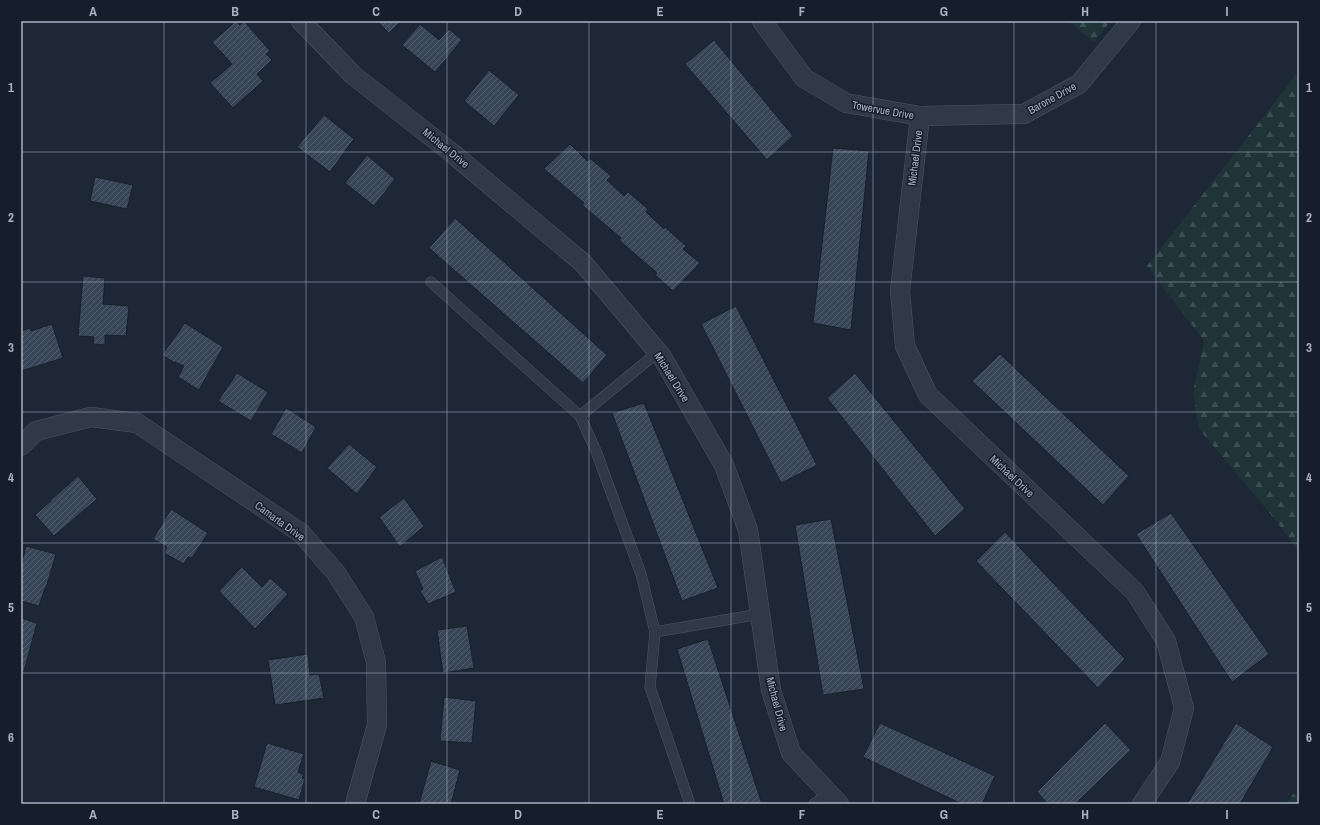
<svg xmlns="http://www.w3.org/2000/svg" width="1320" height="825" font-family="'Archivo Narrow',sans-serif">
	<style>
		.forest { fill: url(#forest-firs) }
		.building { fill: url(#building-hatch); stroke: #18202d }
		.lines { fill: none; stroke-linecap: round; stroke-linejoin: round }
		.service-casing { stroke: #4d5665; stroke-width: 11 }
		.minor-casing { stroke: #4d5665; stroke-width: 20 }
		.service { stroke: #303947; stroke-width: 10 }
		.minor { stroke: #303947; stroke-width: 19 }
		.grid { fill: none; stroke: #a9b3c4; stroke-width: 1; stroke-opacity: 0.55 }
		.labels { text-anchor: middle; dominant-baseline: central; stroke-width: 3; stroke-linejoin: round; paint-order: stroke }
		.street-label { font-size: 11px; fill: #a9b3c4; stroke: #161e2b }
		.neatline { fill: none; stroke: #a9b3c4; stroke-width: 1.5 }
		.grid-label { font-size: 13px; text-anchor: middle; font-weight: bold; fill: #a9b3c4 }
	</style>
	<defs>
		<pattern id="forest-firs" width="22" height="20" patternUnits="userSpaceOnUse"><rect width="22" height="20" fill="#1f3437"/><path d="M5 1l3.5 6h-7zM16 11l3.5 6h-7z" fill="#3d4f52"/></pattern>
		<pattern id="building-hatch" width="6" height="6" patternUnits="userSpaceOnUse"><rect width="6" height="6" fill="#384557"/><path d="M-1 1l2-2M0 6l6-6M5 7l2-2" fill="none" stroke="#525d6e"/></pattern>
	</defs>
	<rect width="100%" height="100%" fill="#1d2736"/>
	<g class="forest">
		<polygon points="1068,21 1111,21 1094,42"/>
		<polygon points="1299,71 1299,551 1269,512 1199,429 1193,392 1204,341 1147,266"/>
		<polygon points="1293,794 1299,795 1299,804 1286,804"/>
	</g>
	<g class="building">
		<polygon points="236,21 240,25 244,21 270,51 266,54 272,60 257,74 263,81 233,108 210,83 232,64 212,42"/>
		<polygon points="377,21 401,21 389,33"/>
		<polygon points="420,24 439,40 449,29 462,40 435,72 402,45"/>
		<polygon points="714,40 793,136 767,160 685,64"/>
		<polygon points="489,70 519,95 494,126 464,101"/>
		<polygon points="324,115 354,139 330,172 297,147"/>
		<polygon points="570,144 587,161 591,159 611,176 607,180 624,196 628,192 648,209 646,212 664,229 665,227 686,246 683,249 700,263 673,291 655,275 657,273 619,240 621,238 582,205 584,203 544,169"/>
		<polygon points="833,148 869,151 851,330 813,323"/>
		<polygon points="367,155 395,179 374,206 345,183"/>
		<polygon points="95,177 133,185 127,209 90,201"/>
		<polygon points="455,218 607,355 583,383 429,248"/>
		<polygon points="83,276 105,278 103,304 129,306 126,336 105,335 105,345 93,344 94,337 78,336"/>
		<polygon points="736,306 817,465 781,483 701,324"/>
		<polygon points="185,323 223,347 199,390 178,377 184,366 175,362 175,363 162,355"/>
		<polygon points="52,324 63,358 21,371 21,331 30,328 31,331"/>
		<polygon points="1000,354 1129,476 1103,505 972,381"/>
		<polygon points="237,373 268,392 251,421 218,401"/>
		<polygon points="855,373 965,509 935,536 827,398"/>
		<polygon points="644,403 718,588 682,601 612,413"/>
		<polygon points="286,408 316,427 302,453 271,434"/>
		<polygon points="349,444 377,467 357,494 327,468"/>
		<polygon points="78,476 97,499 54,536 35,515 51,501 51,500"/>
		<polygon points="404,498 424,526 400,547 379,517"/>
		<polygon points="171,509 208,533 192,558 188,557 184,564 164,553 167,547 153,539"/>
		<polygon points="1171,513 1269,654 1232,682 1136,534"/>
		<polygon points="831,519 864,689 823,695 795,525"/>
		<polygon points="1005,532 1125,659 1098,688 976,561"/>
		<polygon points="26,546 56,554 46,588 45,588 39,606 21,601 21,566"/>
		<polygon points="442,557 456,592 428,604 420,591 423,589 415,571"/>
		<polygon points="242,567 262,587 270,578 288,594 255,629 219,591"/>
		<polygon points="21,618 37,623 23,675 21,675"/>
		<polygon points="467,626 474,668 443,673 437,630"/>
		<polygon points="708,639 762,804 724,804 677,649"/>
		<polygon points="308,654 310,675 319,674 324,698 275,705 268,660"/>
		<polygon points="444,697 476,701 472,743 440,741"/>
		<polygon points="880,723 995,776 982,804 962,804 863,757"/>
		<polygon points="1105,723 1131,750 1075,804 1048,804 1037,792"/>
		<polygon points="1236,723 1273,747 1240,804 1187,804"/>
		<polygon points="267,743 304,754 298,772 304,775 302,778 305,779 299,800 254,787"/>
		<polygon points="431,761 460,770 451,804 419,804"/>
	</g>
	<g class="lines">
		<g class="service-casing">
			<g id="service">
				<polyline points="431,282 580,416 658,352"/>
				<polyline points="580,416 596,451 641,574 655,632 650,687 690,804"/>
				<polyline points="655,632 760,614"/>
				<polyline points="814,804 829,793"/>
			</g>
		</g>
		<g class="minor-casing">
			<g id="minor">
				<polyline points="301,21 353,75 452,153 583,263 662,357 724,465 748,530 771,690 791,753 839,804"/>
				<polyline points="762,21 804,78 846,103 920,116 1024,114 1079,84 1131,21"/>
				<polyline points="920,116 900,291 905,346 928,395 1135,592 1166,641 1184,708 1170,762 1142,804"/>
				<polyline points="21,446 36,431 91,417 137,423 301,533 336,573 364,617 376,662 377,725 355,804"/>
			</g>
		</g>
		<use href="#service" class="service"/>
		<use href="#minor" class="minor"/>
	</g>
	<path class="grid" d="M164,21V804M306,21V804M447,21V804M589,21V804M731,21V804M873,21V804M1014,21V804M1156,21V804M21,152H1299M21,282H1299M21,412H1299M21,543H1299M21,673H1299"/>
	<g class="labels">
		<g class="street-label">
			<text transform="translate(1052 98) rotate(-29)">Barone Drive</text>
			<text transform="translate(883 110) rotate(10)">Towervue Drive</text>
			<text transform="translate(446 148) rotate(39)">Michael Drive</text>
			<text transform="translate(915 158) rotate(-83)">Michael Drive</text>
			<text transform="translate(672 377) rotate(58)">Michael Drive</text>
			<text transform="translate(1012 476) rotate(43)">Michael Drive</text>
			<text transform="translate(280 521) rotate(36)">Camarta Drive</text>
			<text transform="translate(777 704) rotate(75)">Michael Drive</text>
		</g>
	</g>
	<rect width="1320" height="825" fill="none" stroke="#161e2b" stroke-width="44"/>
	<rect x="22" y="22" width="1276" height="781" class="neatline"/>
	<g class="grid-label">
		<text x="93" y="16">A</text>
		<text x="235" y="16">B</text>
		<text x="376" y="16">C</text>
		<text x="518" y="16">D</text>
		<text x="660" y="16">E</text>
		<text x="802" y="16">F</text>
		<text x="944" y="16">G</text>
		<text x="1085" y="16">H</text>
		<text x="1227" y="16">I</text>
		<text x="11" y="92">1</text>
		<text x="1309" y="92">1</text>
		<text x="11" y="222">2</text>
		<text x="1309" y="222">2</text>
		<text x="11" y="352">3</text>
		<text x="1309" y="352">3</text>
		<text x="11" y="482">4</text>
		<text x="1309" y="482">4</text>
		<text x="11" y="612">5</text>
		<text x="1309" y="612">5</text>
		<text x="11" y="742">6</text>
		<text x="1309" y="742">6</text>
		<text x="93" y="819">A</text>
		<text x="235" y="819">B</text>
		<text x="376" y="819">C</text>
		<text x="518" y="819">D</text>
		<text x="660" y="819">E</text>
		<text x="802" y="819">F</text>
		<text x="944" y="819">G</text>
		<text x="1085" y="819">H</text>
		<text x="1227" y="819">I</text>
	</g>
</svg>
